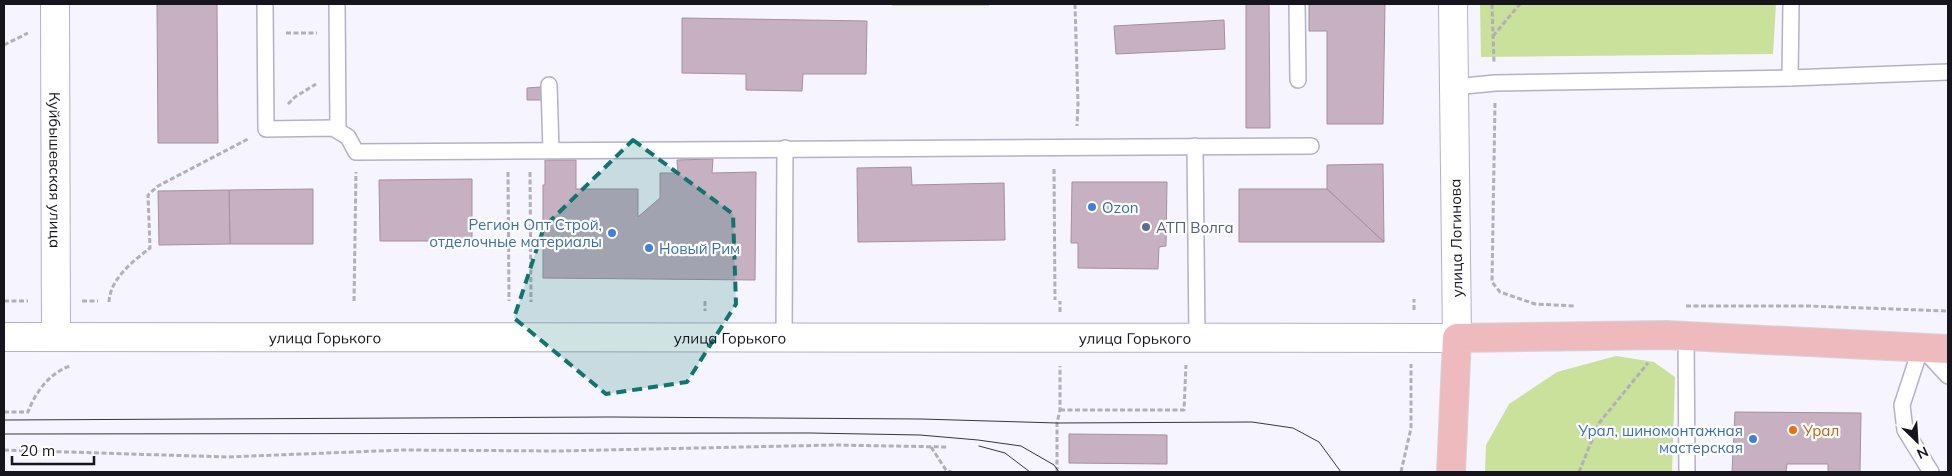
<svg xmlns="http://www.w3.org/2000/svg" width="1952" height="476" font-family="Mulish,sans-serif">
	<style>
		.green { fill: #c9e19a }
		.building { fill: #c6b0c1; stroke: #a58fa0 }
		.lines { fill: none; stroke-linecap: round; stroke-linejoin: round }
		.service-casing { stroke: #b5b0c8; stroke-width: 18 }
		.minor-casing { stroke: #b5b0c8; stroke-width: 30 }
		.tertiary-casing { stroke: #b5b0c8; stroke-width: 30 }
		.primary-casing { stroke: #d5d5d6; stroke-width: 30 }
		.path { stroke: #b1afb9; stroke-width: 3; stroke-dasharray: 5 2.5; stroke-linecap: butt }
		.service { stroke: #fff; stroke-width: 15 }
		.minor { stroke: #fff; stroke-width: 28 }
		.tertiary { stroke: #fff; stroke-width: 28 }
		.primary { stroke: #efbabe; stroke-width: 28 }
		.tram { stroke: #37353f; stroke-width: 1 }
		.marked { fill: #0f766e; fill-opacity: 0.2; stroke: #0f766e; stroke-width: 4; stroke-dasharray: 10 6; stroke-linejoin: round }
		.shop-dot { fill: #3f7fe0; stroke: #fff; stroke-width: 2 }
		.service-dot { fill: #5c6f8a; stroke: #fff; stroke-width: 2 }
		.food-dot { fill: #e8710a; stroke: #fff; stroke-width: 2 }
		.labels { text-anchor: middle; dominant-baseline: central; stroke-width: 4.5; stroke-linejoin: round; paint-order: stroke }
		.street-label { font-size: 15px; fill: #16141d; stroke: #fff }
		.shop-label { font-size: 15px; fill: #366cbe; stroke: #fff; text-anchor: start }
		.service-label { font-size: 15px; fill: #4e5e75; stroke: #fff; text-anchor: start }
		.food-label { font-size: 15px; fill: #c56008; stroke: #fff; text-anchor: start }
	</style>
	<rect width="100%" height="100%" fill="#f6f4fe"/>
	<g class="green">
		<rect x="892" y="4" width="97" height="2"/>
		<polygon points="1480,4 1776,4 1773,54 1481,57"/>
		<polygon points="1616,356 1654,362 1675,377 1672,472 1485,472 1486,445 1509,404 1557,372"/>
	</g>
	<g class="building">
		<polygon points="157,4 217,4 218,143 158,143"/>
		<polygon points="1246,4 1269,4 1270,128 1246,128"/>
		<polygon points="1309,4 1385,4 1383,124 1327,124 1327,31 1309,31"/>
		<polygon points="682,18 867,21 866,74 803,74 802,91 746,90 746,74 682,73"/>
		<polygon points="1224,20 1225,49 1116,54 1114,26"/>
		<polygon points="541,87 542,100 527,100 527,88"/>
		<polygon points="713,159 712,173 756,172 755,280 543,278 543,185 545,185 545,160 576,160 576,189 638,189 638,217 660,198 660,173 678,173 677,160"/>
		<polygon points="1383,164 1384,242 1327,189 1327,165"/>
		<polygon points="911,167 912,185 1004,183 1005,240 858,242 857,168"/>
		<polygon points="472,179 472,241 380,241 379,180"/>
		<polygon points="1072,182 1167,182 1166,246 1159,247 1158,269 1078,268 1078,243 1071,243"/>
		<polygon points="313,189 313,244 230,244 229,190"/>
		<polygon points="1239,189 1327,189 1384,242 1239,242"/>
		<polygon points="229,190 230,244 159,245 158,191"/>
		<polygon points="1735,412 1861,413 1860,472 1828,472 1828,464 1787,464 1786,472 1732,472"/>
		<polygon points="1069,434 1167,435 1167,464 1069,463"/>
	</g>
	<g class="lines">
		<g class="service-casing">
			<g id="service">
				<polyline points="265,4 266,129 333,128 348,137 356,152 1311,146"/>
				<polyline points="337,4 338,130"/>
				<polyline points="1297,4 1298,80"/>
				<polyline points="1790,78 1948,72"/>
				<polyline points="549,85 551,150"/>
				<polyline points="1454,87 1495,83 1790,78 1791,4"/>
				<polyline points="1195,146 1197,338"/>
				<polyline points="1686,336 1687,472"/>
				<polyline points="784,338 785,148"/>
				<polyline points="1931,472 1905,430 1902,405 1921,347 1948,376"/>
			</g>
		</g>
		<g class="minor-casing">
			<g id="minor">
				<path id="s1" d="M55,4L56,337"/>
			</g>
		</g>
		<g class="tertiary-casing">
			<g id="tertiary">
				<path id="s2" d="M4,337L1457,338L1453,4"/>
			</g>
		</g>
		<g class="primary-casing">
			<polyline id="primary" points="1451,472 1457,338 1666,335 1948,349"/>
		</g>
		<g class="path">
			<polyline points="1075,4 1078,104 1077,126"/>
			<polyline points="1492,4 1494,62"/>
			<polyline points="286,33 317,33"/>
			<polyline points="1493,36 1520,4"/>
			<polyline points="4,45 28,33"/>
			<polyline points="1495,103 1492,282 1500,292 1535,304 1575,306"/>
			<polyline points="288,104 295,97 316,84"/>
			<polyline points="1054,169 1055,300"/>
			<polyline points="508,172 509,301"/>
			<polyline points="530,172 531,302"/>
			<polyline points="4,301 28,301"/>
			<polyline points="82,301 98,301"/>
			<polyline points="354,301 356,172"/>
			<polyline points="705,301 705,311"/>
			<path d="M109,302C110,279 133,261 150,248L148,195L158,186L248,139"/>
			<polyline points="1686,306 1808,306 1948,311"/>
			<polyline points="1414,310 1414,299"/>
			<polyline points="1060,312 1060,301"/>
			<polyline points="1060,410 1184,410 1186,365"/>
			<path d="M4,412H28C35,393 49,373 70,366"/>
			<polyline points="931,447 946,470 951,472"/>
			<polyline points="4,450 227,457 402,450 559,451 835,445 947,447"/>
			<polyline points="1057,472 1057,423 1060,410 1060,366"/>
			<polyline points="1401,472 1411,428 1411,364"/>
			<polyline points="1579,472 1599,423 1648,363"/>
		</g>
		<use href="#service" class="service"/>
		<use href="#minor" class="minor"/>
		<use href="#tertiary" class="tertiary"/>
		<use href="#primary" class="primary"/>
		<g class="tram">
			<polyline points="4,420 611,417 921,419 1057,423 1252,422 1293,428 1319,442 1341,472"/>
			<polyline points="4,434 810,433 920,435 978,440 1021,446 1054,465 1059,472"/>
			<polyline points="979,446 1005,453 1030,472"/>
		</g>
	</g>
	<path class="marked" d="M633,140L733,214L736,304L687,382L606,394L514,318L544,227Z"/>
	<g class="shop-dot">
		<circle cx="1092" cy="207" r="5"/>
		<circle cx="612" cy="233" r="5"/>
		<circle cx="649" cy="248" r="5"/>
		<circle cx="1753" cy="439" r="5"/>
	</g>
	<circle class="service-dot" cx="1146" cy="227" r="5"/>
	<circle class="food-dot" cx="1793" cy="430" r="5"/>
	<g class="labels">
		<g class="street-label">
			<text stroke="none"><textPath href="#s1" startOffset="166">Куйбышевская улица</textPath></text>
			<text transform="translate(1456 238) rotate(-91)">улица Логинова</text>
			<text stroke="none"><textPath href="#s2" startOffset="321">улица Горького</textPath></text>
			<text stroke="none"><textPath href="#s2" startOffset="726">улица Горького</textPath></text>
			<text stroke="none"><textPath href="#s2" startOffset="1131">улица Горького</textPath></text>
		</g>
		<g class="shop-label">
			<text x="1102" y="207">Ozon</text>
			<text x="602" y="224" text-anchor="end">Регион Опт Строй,<tspan x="602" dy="17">отделочные материалы</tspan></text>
			<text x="659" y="248">Новый Рим</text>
			<text x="1743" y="430" text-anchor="end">Урал, шиномонтажная<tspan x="1743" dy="17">мастерская</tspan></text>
		</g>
		<g class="service-label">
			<text x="1156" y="227">АТП Волга</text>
		</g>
		<g class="food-label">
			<text x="1803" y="430">Урал</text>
		</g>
	</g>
	<rect width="1952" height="476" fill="none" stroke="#16141d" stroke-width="10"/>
	<g transform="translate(1917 441) rotate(155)" stroke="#ffffff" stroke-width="4" paint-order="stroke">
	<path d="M0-4L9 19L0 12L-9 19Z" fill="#16141d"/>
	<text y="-8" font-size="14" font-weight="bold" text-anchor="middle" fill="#16141d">N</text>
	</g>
	<path d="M12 456v8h82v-8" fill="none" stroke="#16141d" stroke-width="2.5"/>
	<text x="20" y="456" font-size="15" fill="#16141d" stroke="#ffffff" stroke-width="4" paint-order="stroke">20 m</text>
</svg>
